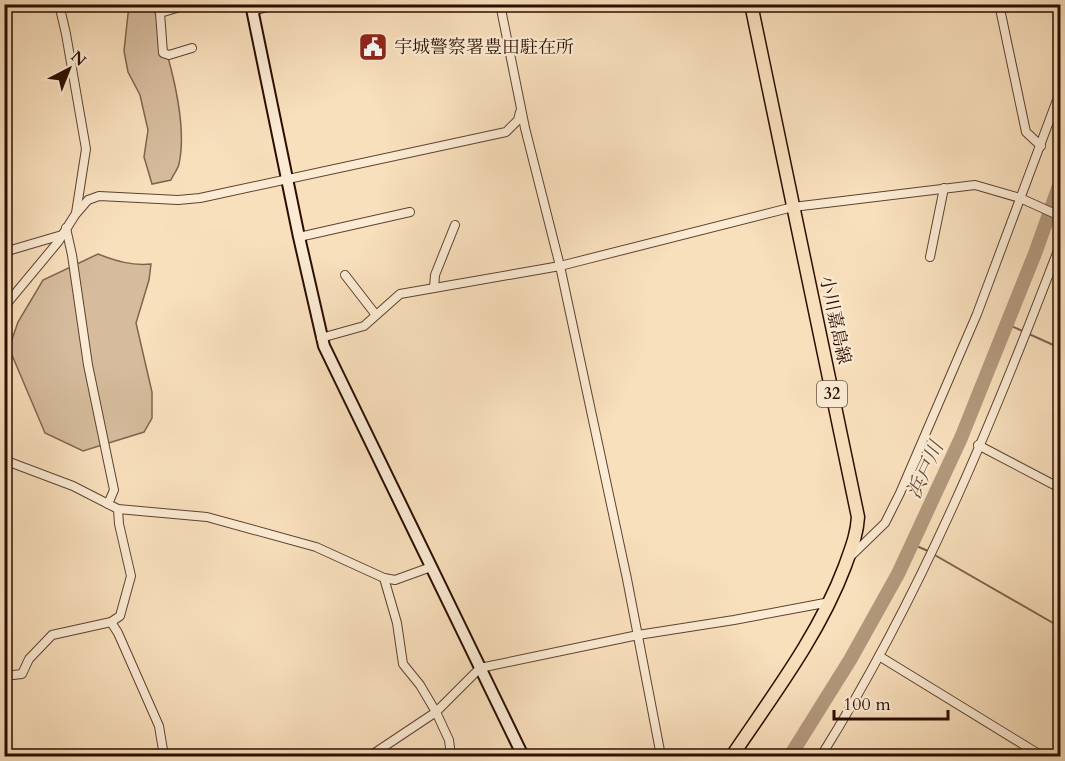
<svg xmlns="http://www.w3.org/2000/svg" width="1065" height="761" font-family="Cardo,'Noto Serif JP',serif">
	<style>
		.green { fill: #d6bc9d; stroke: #80654e; stroke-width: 1.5 }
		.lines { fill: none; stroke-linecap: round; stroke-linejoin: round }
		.stream { stroke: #7d614b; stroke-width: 2 }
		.river { stroke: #b3997d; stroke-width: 14 }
		.street-casing { stroke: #5e422f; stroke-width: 10 }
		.secondary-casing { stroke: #2b0e00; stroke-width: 14 }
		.primary-casing { stroke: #2b0e00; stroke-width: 15 }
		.street { stroke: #fbebd4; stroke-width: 8 }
		.secondary { stroke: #fbebd4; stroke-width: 10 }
		.primary { stroke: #f9e0bd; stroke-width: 12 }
		.labels { text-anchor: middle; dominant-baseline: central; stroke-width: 4.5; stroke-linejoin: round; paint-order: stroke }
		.shield { fill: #fbebd4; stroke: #695040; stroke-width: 1.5 }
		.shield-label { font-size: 16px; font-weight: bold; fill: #2b0e00 }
		.poi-label { font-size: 18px; fill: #2b0e00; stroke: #fbebd4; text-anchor: start }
		.street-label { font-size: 18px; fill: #2b0e00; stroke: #fbebd4 }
		.water-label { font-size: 20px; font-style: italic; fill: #684d38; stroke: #fbebd4 }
	</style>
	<rect width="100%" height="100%" fill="#f9e0bd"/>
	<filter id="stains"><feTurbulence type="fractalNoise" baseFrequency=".00333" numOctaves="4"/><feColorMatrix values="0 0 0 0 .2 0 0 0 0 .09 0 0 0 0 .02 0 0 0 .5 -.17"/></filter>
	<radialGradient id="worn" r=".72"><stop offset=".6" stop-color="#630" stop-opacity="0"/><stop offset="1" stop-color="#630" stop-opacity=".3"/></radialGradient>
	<g class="green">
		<path d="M129,5H153C166,49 189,119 179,164C178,169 173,175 171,180L152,184L144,157L148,130L140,95L128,72L124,51Z"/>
		<path d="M98,254C116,261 132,266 151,264L149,280L136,323L152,392V418L144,432L83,451L45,433L9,348L18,322L43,280Z"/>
	</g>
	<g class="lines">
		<g class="stream">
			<polyline points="1007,324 1060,348"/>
			<polyline points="912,544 928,551"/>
			<polyline points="933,554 1060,627"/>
		</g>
		<polyline class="river" points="790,756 850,660 898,574 961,438 1036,251 1060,183"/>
		<g class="street-casing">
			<g id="street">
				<polyline points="59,4 66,34 86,149 76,213"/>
				<polyline points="156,4 160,13 190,4"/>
				<polyline points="500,4 525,128 560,266 627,579 661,756"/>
				<polyline points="999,4 1026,132 1041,146"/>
				<polyline points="252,11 279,4"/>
				<polyline points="160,13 163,53 169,55 192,48"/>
				<polyline points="66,228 72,255 88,365 114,490 108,504"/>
				<polyline points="299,237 410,212"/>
				<polyline points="4,252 62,235"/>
				<polyline points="930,257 944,188"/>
				<polyline points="345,275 376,315"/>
				<polyline points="434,288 435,275 455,225"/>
				<polyline points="4,307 58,242 75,215 88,200 99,196 178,200 200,198 506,132 518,120 520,112"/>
				<polyline points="321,338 364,326 400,294 560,266 793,207 975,185 1020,198 1060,216"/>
				<polyline points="978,445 1060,488"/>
				<polyline points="4,460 73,486 118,509 207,517 316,547 384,578 395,580 431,567"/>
				<polyline points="850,557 885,523 900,493 977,314 1060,92"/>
				<polyline points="384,578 397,623 403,664 420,685 436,712 449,740 451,756"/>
				<polyline points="111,622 118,633 159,726 164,756"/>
				<polyline points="879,656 1042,756"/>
				<polyline points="4,676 22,674 29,659 52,635 111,622 120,616 131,576 119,524 118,509"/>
				<polyline points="370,756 436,712 480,668 638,635 734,620 830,602"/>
				<path d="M821,756C921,596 993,421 1060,245"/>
			</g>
		</g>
		<g class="secondary-casing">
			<polyline id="secondary" points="251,4 299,237 324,346 523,756"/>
		</g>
		<g class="primary-casing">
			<path id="primary" d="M732,756C773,695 819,635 845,566C851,549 857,535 858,517L751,4"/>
		</g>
		<use href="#street" class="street"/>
		<use href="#secondary" class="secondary"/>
		<use href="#primary" class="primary"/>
	</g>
	<defs>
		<g id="civic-square" transform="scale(1.5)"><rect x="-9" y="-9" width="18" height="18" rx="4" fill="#8f2418" stroke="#fbebd4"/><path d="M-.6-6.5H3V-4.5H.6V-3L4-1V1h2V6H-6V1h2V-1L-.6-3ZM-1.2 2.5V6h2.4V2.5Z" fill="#fff"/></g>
	</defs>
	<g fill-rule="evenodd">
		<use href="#civic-square" x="373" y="47"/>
	</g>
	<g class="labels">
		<rect class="shield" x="817" y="381" width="30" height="26" rx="4.5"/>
		<g class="shield-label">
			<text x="832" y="394">32</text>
		</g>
		<g class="poi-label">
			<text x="394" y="47">宇城警察署豊田駐在所</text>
		</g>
		<g class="street-label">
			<text transform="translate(835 320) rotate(78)">小川嘉島線</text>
		</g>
		<g class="water-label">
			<text transform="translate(925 470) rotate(-65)">浜戸川</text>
		</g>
	</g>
	<rect width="1065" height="761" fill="none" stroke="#f9e0bd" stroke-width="24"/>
	<rect x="6" y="6" width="1053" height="749" fill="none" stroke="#2b0e00" stroke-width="3"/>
	<rect x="12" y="12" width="1041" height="737" fill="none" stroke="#2b0e00" stroke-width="1.5"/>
	<g transform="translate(69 69) rotate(42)" stroke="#fbebd4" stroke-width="4.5" paint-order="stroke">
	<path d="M0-4.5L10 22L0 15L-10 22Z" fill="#2b0e00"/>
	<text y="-9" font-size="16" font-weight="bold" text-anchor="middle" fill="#2b0e00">N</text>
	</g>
	<path d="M834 710v9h114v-9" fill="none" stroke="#2b0e00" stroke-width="3"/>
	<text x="843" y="710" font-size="18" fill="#2b0e00" stroke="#fbebd4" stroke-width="4.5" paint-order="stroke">100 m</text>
	<rect width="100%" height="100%" filter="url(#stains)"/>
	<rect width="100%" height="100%" fill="url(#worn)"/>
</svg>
